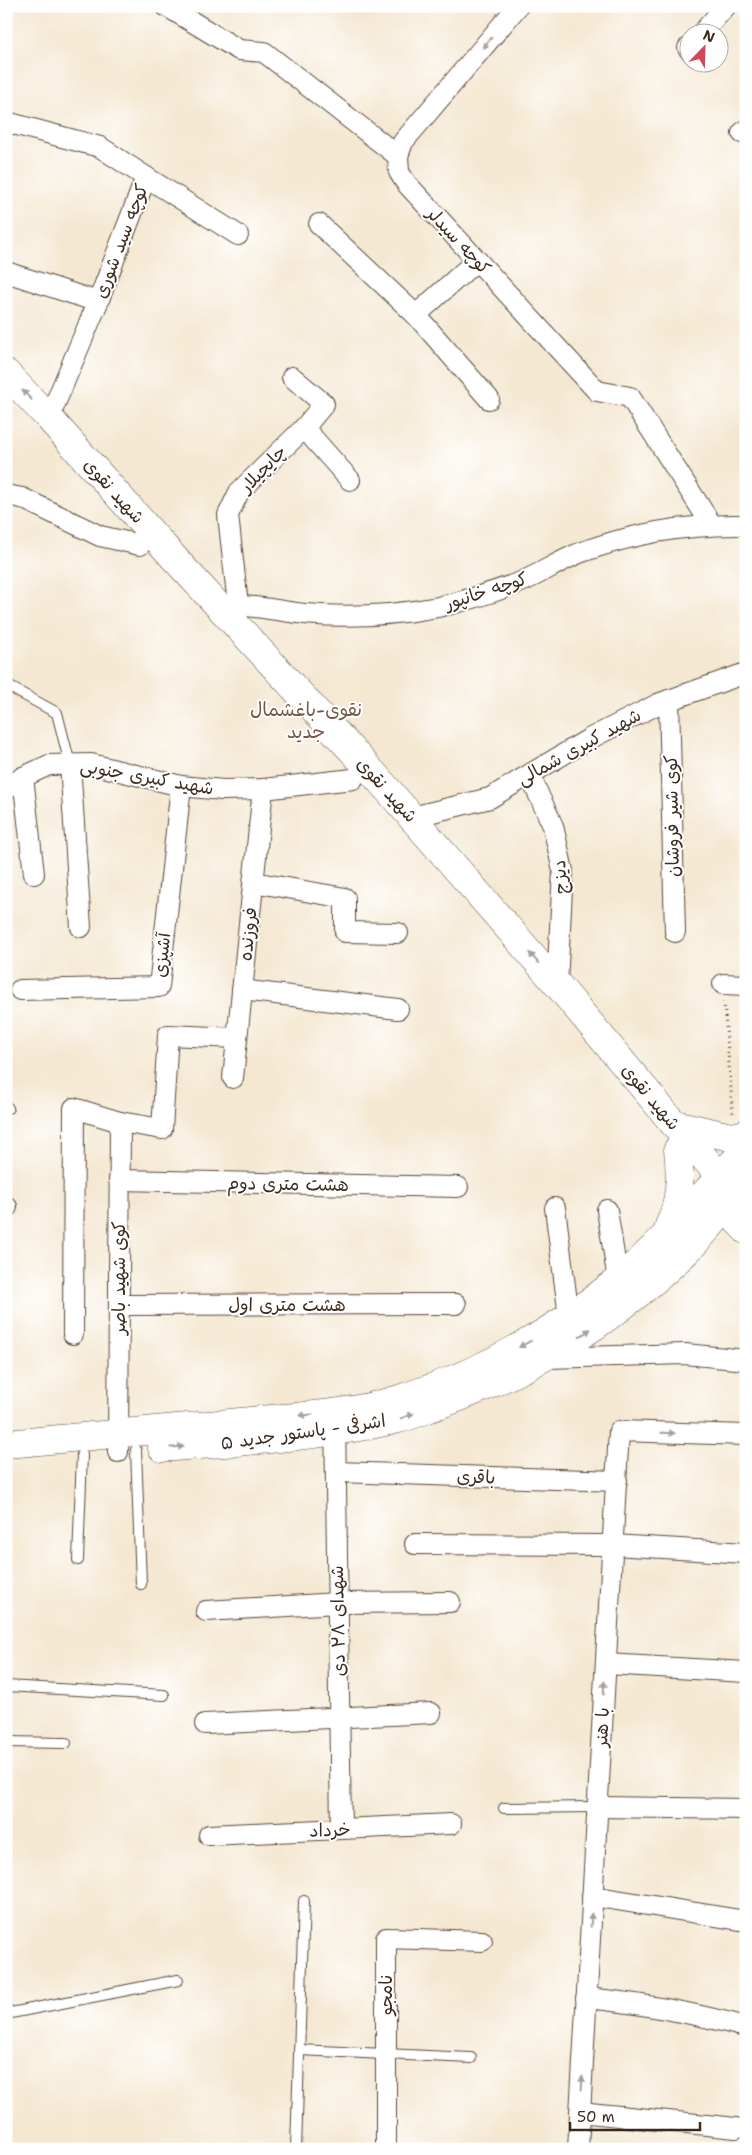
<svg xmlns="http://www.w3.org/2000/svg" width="752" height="2155" font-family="'Shantell Sans','Playpen Sans Arabic',sans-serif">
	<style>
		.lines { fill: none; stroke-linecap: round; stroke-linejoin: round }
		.lane-casing { stroke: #574639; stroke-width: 12 }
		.street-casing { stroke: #574639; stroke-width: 22 }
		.secondary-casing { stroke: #574639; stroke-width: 29 }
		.primary-casing { stroke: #574639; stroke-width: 29 }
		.path { stroke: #574639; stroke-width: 3; stroke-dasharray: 1 4; stroke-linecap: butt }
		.lane { stroke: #fff; stroke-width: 10 }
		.street { stroke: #fff; stroke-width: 20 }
		.secondary { stroke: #fff; stroke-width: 28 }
		.primary { stroke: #fff; stroke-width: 28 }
		.oneway { fill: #a79f9a }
		.labels { text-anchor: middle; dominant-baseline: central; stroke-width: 4; stroke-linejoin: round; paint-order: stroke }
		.street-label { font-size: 18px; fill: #3b2a1e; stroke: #fff }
		.neighbourhood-label { font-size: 19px; fill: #775746; stroke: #fff }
	</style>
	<rect width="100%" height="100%" fill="#fff"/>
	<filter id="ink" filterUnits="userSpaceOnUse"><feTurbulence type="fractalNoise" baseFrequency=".02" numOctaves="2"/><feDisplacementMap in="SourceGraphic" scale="10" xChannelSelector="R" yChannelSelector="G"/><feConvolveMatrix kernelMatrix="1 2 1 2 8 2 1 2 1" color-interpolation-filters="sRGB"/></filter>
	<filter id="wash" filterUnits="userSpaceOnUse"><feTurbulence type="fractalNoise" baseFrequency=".0096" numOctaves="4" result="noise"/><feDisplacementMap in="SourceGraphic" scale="20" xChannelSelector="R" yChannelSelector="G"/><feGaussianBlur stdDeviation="1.12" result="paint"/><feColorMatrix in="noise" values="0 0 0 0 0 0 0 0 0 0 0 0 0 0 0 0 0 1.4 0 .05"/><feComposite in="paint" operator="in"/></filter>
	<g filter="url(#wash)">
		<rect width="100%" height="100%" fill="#f4e8d2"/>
	</g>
	<g filter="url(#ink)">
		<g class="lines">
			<g class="lane-casing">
				<g id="lane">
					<polyline points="6,685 57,713 70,764"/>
					<polyline points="6,1108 8,1108"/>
					<polyline points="136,1450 141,1584"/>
					<polyline points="78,1560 82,1454"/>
					<polyline points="6,1686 164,1695"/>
					<polyline points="6,1742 66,1743"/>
					<polyline points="504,1808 598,1807"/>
					<polyline points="6,2014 178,1980"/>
					<polyline points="299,2050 471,2058"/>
					<polyline points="296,2149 304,1901"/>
				</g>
			</g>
			<g class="street-casing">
				<g id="street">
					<polyline points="166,6 239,50 264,52 398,156 399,172 406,183 597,391 630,397 711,524"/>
					<polyline points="703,32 726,6"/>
					<polyline points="688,48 690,47"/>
					<polyline points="6,122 100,147 146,177 98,302 49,418"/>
					<polyline points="742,133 746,130"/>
					<polyline points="398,156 403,142 518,6"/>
					<polyline points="146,177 238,235"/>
					<polyline points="319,224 416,315 489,399"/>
					<polyline points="6,272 98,302"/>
					<polyline points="416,315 477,260"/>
					<polyline points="304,428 350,480"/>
					<polyline points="6,495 22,498 100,536 140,545"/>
					<polyline points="238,605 228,515 239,492 304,428 324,404 292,377"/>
					<path d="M219,607C248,603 276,611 305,614C349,618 395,615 438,607C466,601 494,592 521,582C542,573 561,560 582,552C634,533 691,524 746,525"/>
					<polyline points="669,700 675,932"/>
					<polyline points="70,764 81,927"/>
					<polyline points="530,776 553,826 563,871 557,984"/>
					<polyline points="23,777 34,874"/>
					<polyline points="6,789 23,777 49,765 91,764 181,786 223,790 263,789 353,779"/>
					<polyline points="412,817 490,798 589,739 658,704 746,673"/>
					<polyline points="253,882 345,898 345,932 398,933"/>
					<polyline points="723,984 746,985"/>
					<polyline points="20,990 159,987 181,786"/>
					<polyline points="242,990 398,1009"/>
					<polyline points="233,1078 263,789"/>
					<polyline points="119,1180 458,1187"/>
					<polyline points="6,1207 7,1207"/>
					<polyline points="555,1208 569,1317"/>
					<polyline points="607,1210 618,1280"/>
					<polyline points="119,1305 456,1304"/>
					<polyline points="73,1334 74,1108 120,1122 162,1129 168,1035 237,1038"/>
					<polyline points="547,1358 685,1354 746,1360"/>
					<polyline points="335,1417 341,1829"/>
					<polyline points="118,1452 120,1122"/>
					<polyline points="336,1472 617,1481"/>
					<polyline points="415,1544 613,1545 746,1553"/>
					<polyline points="206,1611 337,1603 450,1602"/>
					<polyline points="606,1664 746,1672"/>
					<polyline points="205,1724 431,1713"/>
					<polyline points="598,1807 746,1809"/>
					<polyline points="209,1835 451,1824"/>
					<polyline points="592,1896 746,1921"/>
					<path d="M586,1998C641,2003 693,2013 746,2027"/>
					<polyline points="580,2112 736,2128"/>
					<polyline points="386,2149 386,1938 482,1941"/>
					<polyline points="578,2149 619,1431 746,1435"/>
				</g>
			</g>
			<g class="secondary-casing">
				<polyline id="secondary" points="725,1208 746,1230"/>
			</g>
			<g class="primary-casing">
				<g id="primary">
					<polyline points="6,373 49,418 175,559 374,774 557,984 674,1124 736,1194"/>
					<polyline points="674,1124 731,1137 746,1134"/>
					<path d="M669,1226C681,1198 681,1179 678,1149"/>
					<path d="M6,1444C88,1437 170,1429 251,1421C300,1416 352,1414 399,1399C479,1374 553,1333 618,1280C665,1241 703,1193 746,1149"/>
					<path d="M162,1448C240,1442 318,1437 394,1420C410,1417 426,1409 441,1404C533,1371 615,1320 686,1252C707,1231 725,1207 746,1185"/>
				</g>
			</g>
			<polyline class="path" points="724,1002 733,1115"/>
			<use href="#lane" class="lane"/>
			<use href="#street" class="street"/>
			<use href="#secondary" class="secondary"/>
			<use href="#primary" class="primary"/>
		</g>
		<defs><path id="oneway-solid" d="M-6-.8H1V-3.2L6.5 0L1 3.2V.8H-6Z" transform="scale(1.25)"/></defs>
		<g class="oneway">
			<use href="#oneway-solid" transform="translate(487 43) rotate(130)"/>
			<use href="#oneway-solid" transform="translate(27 395) rotate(-134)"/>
			<use href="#oneway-solid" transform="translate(534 958) rotate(-131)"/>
			<use href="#oneway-solid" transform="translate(585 1333) rotate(-36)"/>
			<use href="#oneway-solid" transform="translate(525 1344) rotate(151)"/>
			<use href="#oneway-solid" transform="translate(306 1415) rotate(174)"/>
			<use href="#oneway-solid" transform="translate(407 1416) rotate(-20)"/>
			<use href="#oneway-solid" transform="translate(668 1433) rotate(2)"/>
			<use href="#oneway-solid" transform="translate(177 1447) rotate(-4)"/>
			<use href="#oneway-solid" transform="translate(604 1688) rotate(-87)"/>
			<use href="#oneway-solid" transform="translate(591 1920) rotate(-87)"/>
			<use href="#oneway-solid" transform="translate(582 2083) rotate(-87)"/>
		</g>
	</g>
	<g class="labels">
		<g class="street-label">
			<text transform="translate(121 241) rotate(-69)">کوچه سید شوری</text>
			<text transform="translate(459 241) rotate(47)">کوچه سیدلر</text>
			<text transform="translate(263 469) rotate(-46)">چایچیلار</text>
			<text transform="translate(114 491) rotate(48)">شهید نقوی</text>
			<text transform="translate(486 591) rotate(-18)">کوچه خانپور</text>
			<text transform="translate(579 747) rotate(-29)">شهید کبیری شمالی</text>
			<text transform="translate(147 777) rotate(10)">شهید کبیری جنوبی</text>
			<text transform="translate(387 790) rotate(48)">شهید نقوی</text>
			<text transform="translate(672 816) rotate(-91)">کوی شیر فروشان</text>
			<text transform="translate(560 877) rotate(-93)">دیزج</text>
			<text transform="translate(248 934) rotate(-84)">فروزنده</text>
			<text transform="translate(162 955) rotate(-84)">آشپزی</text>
			<text transform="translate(651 1097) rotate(50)">شهید نقوی</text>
			<text transform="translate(288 1184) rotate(1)">هشت متری دوم</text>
			<text transform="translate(119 1278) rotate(-90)">کوی شهید باصر</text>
			<text x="287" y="1305">هشت متری اول</text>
			<text transform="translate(303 1432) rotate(-8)">اشرفی - پاستور جدید ۵</text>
			<text transform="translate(476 1477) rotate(2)">باقری</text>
			<text transform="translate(338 1621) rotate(-91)">شهدای ۲۸ دی</text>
			<text transform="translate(602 1727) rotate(-87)">با هنر</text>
			<text transform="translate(330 1830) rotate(-2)">خرداد</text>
			<text transform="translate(386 1995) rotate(-90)">نامجو</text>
		</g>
		<g class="neighbourhood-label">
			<text x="306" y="709">نقوی-باغشمال<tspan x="306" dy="22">جدید</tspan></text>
		</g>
	</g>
	<rect width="752" height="2155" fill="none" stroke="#fff" stroke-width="25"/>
	<g transform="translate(704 48) rotate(23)"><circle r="24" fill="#ffffff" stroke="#b1aaa5"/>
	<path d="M0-4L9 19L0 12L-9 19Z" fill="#d1495b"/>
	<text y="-8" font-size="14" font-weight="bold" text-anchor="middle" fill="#3b2a1e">N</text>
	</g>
	<path d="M570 2122v8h130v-8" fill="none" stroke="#3b2a1e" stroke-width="2.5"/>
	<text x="577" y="2122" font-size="15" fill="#3b2a1e" stroke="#ffffff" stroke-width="4" paint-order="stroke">50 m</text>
</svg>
